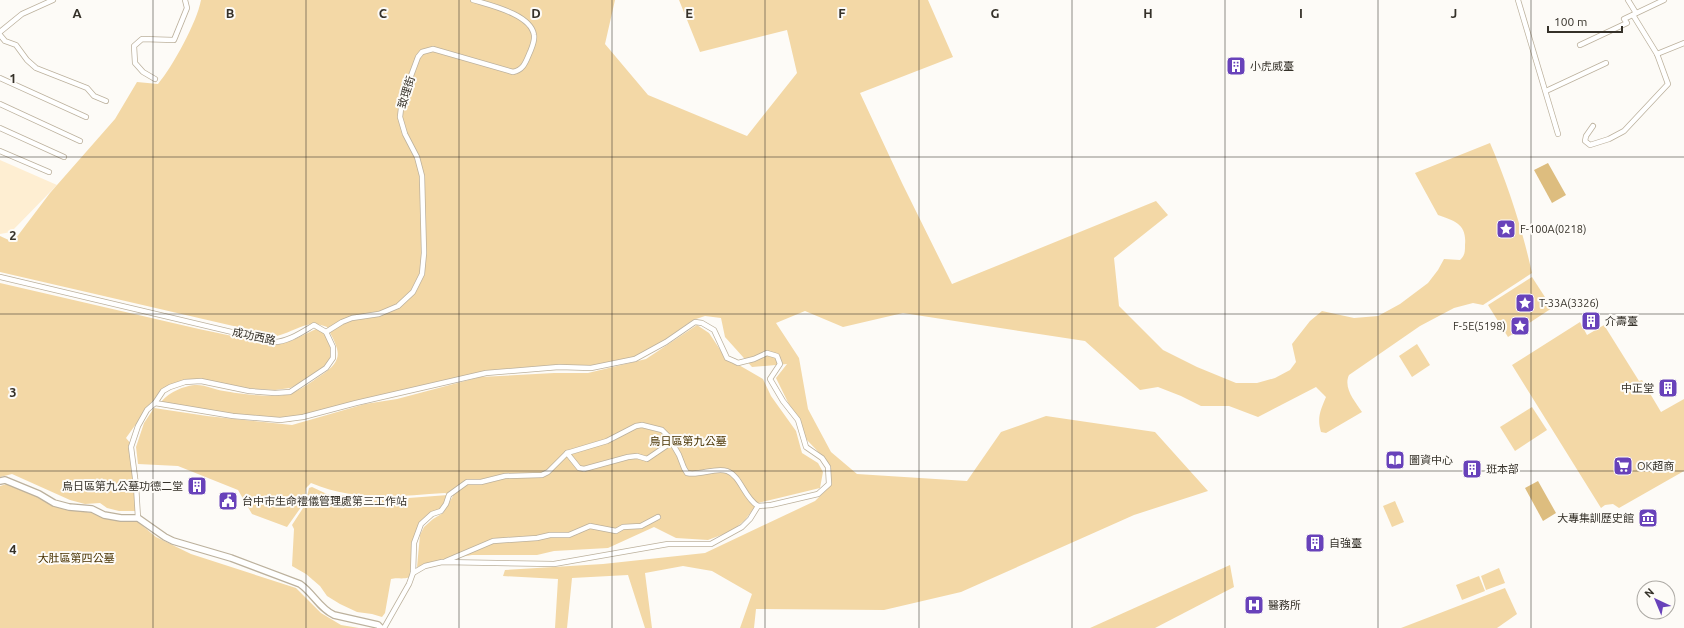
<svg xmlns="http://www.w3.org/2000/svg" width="1684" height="628" font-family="Ubuntu,'Noto Sans TC',sans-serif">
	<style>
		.built { fill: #feeed2 }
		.green { fill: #f3d8a6 }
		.water { fill: #ddbd7f }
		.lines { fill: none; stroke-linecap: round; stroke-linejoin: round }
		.minor-casing { stroke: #bcb19d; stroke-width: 6 }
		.tertiary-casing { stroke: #bcb19d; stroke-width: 8 }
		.minor { stroke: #fff; stroke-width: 4.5 }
		.tertiary { stroke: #fff; stroke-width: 5.5 }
		.grid { fill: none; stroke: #353129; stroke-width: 1; stroke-opacity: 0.55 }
		.labels { text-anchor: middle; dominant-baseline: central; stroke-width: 4; stroke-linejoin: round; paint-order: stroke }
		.poi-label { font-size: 11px; fill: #353129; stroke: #fdfbf7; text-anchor: start }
		.street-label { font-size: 11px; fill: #353129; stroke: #fdfbf7 }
		.park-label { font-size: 11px; fill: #483200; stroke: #fdfbf7 }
		.grid-label { font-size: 13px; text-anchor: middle; font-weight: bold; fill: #353129; stroke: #fdfbf7; stroke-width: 4; stroke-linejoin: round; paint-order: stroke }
	</style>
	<rect width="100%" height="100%" fill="#fdfbf7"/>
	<polygon class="built" points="0,160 57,185 11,232 0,234"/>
	<g class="green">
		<path d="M201,0H615L605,44L648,95L747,136L797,73L787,30L700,52L679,0H928L953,57L860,93L902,183L952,284L1156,201L1168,215L1114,258L1119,306L1163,350L1197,367L1236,383H1257L1275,378L1290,370L1296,362L1292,344L1310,321L1322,311L1354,318L1378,316L1400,304L1428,283L1438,270L1444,259L1460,260C1465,255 1465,252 1465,245C1467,224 1455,221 1438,215L1415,173L1490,143C1508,185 1522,228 1532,273L1483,305L1473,303L1454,308L1420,326L1349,375C1343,388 1355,401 1362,412L1326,433L1321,432C1317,418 1320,411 1326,397L1316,387L1258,417L1229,406H1201L1181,396L1158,387L1140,390L1085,341L903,313L843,327L805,311L776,323L799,358L808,409L831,452L857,474L967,481L1001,432L1046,416L1155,432L1208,491L1134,515L961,592L884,610L756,609L754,628H740L752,594L712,571L683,566L645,573L652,628H645L628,575L572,578L567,628H555L558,579L503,576L505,570L603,564L705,553L815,501L830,486L827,461L806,439L776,378L787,364L752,367L725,337L721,318L705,316L693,320L645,354L587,368L479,373L364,400L289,422L160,404C166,393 185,385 197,385C206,385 216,390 224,391C240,394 277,399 292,393C302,389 311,382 320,376C346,359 339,350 327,327C306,319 297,331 277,336L0,272V236L13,242L50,193L115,119L137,82L158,84C173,66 197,22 201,0Z"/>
		<polygon points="1532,277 1552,308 1508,337 1488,305"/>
		<polygon points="0,283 199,329 256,341 272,346 293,340 316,329 323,332 328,338 332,348 332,357 327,364 307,380 290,388 275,390 243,388 195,379 168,388 151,403 126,438 132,445 138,511 119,511 107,508 100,503 85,504 70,500 12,474 0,477"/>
		<polygon points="1580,322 1587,335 1604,325 1639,381 1642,380 1661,412 1684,399 1684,471 1619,508 1613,504 1605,505 1601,508 1512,365"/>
		<path d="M697,325L709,333L725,357L763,379L771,396L796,431L802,453L818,463L823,472L820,488L758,503L745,520L732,531L708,540L676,538L654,527L608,548L554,551L537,555H472L442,560L417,567L420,535L424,527L433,519L443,513L453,496L445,493C398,496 356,502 311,483L306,488L304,503L287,527L252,514L238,490L178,466L138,464L136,447L144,423L154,408L207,416L292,425L365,404L397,399L480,377L554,373H588L646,359Z"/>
		<polygon points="1417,344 1430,365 1412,377 1399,356"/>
		<polygon points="1532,407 1547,430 1515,451 1500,427"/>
		<polygon points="10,483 71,509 138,522 156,537 191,554 296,588 321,613 341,625 359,628 0,628 0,486"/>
		<path d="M312,487L327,494L350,496L369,501L448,495L444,506L425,518L417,535L410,577C401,580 398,577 391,579L385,613L382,617L372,614L357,612L340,604L327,596L320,586L306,574L292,566L294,529L292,525L305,505L309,488Z"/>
		<polygon points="1395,501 1404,522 1392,527 1383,506"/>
		<polygon points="1230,565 1234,587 1155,628 1090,628"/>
		<polygon points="1499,568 1505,583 1486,590 1481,576"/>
		<polygon points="1479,576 1485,591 1462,600 1456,585"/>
		<polygon points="1505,588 1517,614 1497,628 1401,628"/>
	</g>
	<g class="water">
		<polygon points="1548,163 1566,195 1552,203 1534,170"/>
		<polygon points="1538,481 1556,513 1543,521 1525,488"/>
	</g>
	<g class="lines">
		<g class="minor-casing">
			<g id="minor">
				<polyline points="1518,0 1558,134"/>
				<polyline points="1628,0 1636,13"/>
				<polyline points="0,32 22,14 53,0"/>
				<polyline points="0,35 5,41 16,45 27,60 36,68 87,88 94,96 106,101"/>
				<polyline points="1580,45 1627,23 1624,19 1664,0"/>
				<polyline points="1657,54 1684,43"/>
				<polyline points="0,78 86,117"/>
				<polyline points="155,79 143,72 135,63 134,46 142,39 174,40 187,8 185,0"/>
				<polyline points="1546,91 1606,63"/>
				<polyline points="0,104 80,141"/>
				<polyline points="1593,126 1586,136 1585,141 1590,145 1609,139 1624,131 1668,84 1657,54 1633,15"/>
				<polyline points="0,128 64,157"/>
				<polyline points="0,151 49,172"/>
				<path d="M0,277L274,342C288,342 302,332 314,325L326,332L333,347V358L326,368L290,392L275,393L249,391L201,381L185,382L170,387L163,391L155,403L147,410L138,426L131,447L136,485L138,518"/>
				<path d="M326,332L342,322L352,318L379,314L398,306L413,292L422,274L424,253L422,176L417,157L405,134L400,117L402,100L418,57L422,52L433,49L513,72C524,70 526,61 530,52C532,47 535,41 534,35C531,14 489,5 473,0"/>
				<path d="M155,403L233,416L280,420L303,417L356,403L486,373L559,367L591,368L635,359L666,342L695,322L702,323L714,330L727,358L734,361L738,363L754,359L767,353L777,356L780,364L770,379L783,401L798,420L806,447L822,458L828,467L829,484L818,494L771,505L758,506C744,498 741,476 727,471C715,467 700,476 687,473L684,468L679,455L668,436L662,430L642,425L636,426L607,441L567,453L548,472L542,475L505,476L481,482H467L449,495L446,504L441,511L432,514L421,524L414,543L413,573L409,584L384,628"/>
				<polyline points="567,453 579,468 584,469 628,457 637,456 647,459 672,442"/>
				<polyline points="446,561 493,541 537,538 550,535 569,535 590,526 616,531 623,527 641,526 658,517"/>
				<polyline points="413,573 425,566 442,562 554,564 668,544 711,544 742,527 750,519 758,506"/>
			</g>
		</g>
		<g class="tertiary-casing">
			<path id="tertiary" d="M0,481L5,480L39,494L54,503L69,507L92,509L104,515L121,518H138L165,537L173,541L231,558L300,584C313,593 320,609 334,615L378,625L381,628"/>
		</g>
		<use href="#minor" class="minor"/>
		<use href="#tertiary" class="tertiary"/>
	</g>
	<path class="grid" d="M153,0V628M306,0V628M459,0V628M612,0V628M765,0V628M919,0V628M1072,0V628M1225,0V628M1378,0V628M1531,0V628M0,157H1684M0,314H1684M0,471H1684"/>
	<defs>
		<g id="building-square" transform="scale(1)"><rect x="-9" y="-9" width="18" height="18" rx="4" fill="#6842ba" stroke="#fdfbf7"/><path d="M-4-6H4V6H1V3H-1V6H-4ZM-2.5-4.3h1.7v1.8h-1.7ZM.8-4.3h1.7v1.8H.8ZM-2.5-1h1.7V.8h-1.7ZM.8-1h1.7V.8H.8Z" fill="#fff"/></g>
		<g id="sight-square" transform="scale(1)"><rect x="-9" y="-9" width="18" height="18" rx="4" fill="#6842ba" stroke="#fdfbf7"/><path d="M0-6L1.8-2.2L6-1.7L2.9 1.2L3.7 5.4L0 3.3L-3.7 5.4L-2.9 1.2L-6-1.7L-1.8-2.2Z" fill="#fff"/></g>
		<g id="library-square" transform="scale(1)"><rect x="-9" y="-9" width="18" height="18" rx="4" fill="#6842ba" stroke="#fdfbf7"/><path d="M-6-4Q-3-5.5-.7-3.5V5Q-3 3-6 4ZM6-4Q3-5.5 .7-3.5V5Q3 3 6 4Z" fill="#fff"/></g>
		<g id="supermarket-square" transform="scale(1)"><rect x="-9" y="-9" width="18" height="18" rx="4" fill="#6842ba" stroke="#fdfbf7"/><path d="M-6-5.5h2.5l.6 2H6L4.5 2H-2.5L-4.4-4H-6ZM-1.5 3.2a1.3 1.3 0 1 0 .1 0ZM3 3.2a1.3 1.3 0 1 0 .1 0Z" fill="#fff"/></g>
		<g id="civic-square" transform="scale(1)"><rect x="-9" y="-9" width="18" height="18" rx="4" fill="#6842ba" stroke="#fdfbf7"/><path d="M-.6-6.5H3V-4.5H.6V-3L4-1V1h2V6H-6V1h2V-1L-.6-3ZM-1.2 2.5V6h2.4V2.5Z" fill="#fff"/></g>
		<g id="museum-square" transform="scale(1)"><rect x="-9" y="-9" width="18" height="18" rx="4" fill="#6842ba" stroke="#fdfbf7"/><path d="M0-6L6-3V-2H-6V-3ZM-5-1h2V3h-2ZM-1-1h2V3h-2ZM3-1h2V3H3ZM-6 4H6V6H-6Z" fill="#fff"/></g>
		<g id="hospital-square" transform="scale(1)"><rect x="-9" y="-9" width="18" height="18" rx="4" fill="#6842ba" stroke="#fdfbf7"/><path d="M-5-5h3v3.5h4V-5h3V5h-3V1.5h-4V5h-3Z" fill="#fff"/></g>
	</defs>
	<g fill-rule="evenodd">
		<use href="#building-square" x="1236" y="66"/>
		<use href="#sight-square" x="1506" y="229"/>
		<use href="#sight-square" x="1525" y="303"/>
		<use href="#building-square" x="1591" y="321"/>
		<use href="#sight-square" x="1520" y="326"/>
		<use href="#building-square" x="1668" y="388"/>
		<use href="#library-square" x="1395" y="460"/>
		<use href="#supermarket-square" x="1623" y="466"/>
		<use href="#building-square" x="1472" y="469"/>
		<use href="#building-square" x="197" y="486"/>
		<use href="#civic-square" x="228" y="501"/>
		<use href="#museum-square" x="1648" y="518"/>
		<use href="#building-square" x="1315" y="543"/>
		<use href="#hospital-square" x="1254" y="605"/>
	</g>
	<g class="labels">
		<g class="poi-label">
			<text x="1250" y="66">小虎威臺</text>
			<text x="1520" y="229">F-100A(0218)</text>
			<text x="1539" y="303">T-33A(3326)</text>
			<text x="1605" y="321">介壽臺</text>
			<text x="1506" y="326" text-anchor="end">F-5E(5198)</text>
			<text x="1654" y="388" text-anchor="end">中正堂</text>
			<text x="1409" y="460">圖資中心</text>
			<text x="1637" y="466">OK超商</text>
			<text x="1486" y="469">班本部</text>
			<text x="183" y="486" text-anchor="end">烏日區第九公墓功德二堂</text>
			<text x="242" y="501">台中市生命禮儀管理處第三工作站</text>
			<text x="1634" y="518" text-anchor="end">大專集訓歷史館</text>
			<text x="1329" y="543">自強臺</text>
			<text x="1268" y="605">醫務所</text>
		</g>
		<g class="street-label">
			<text transform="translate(406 92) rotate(-73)">致理街</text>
			<text transform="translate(254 336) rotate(12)">成功西路</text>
		</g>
		<g class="park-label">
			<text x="688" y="441">烏日區第九公墓</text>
			<text x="76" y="558">大肚區第四公墓</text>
		</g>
	</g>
	<g class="grid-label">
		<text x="77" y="18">A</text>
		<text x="230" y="18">B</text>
		<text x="383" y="18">C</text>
		<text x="536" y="18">D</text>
		<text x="689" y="18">E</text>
		<text x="842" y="18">F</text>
		<text x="995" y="18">G</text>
		<text x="1148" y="18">H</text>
		<text x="1301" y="18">I</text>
		<text x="1454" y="18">J</text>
		<text x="13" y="83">1</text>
		<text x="13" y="240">2</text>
		<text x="13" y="397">3</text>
		<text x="13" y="554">4</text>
	</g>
	<g transform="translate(1656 600) rotate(316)"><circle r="19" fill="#fdfbf7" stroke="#adaaa5"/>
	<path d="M0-3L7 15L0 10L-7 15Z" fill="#6842ba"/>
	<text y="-6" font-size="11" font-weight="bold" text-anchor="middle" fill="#353129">N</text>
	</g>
	<path d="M1548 26v6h74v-6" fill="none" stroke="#353129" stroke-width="2"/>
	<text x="1554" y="26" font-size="12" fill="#353129" stroke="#fdfbf7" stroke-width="3" paint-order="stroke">100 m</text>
</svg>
